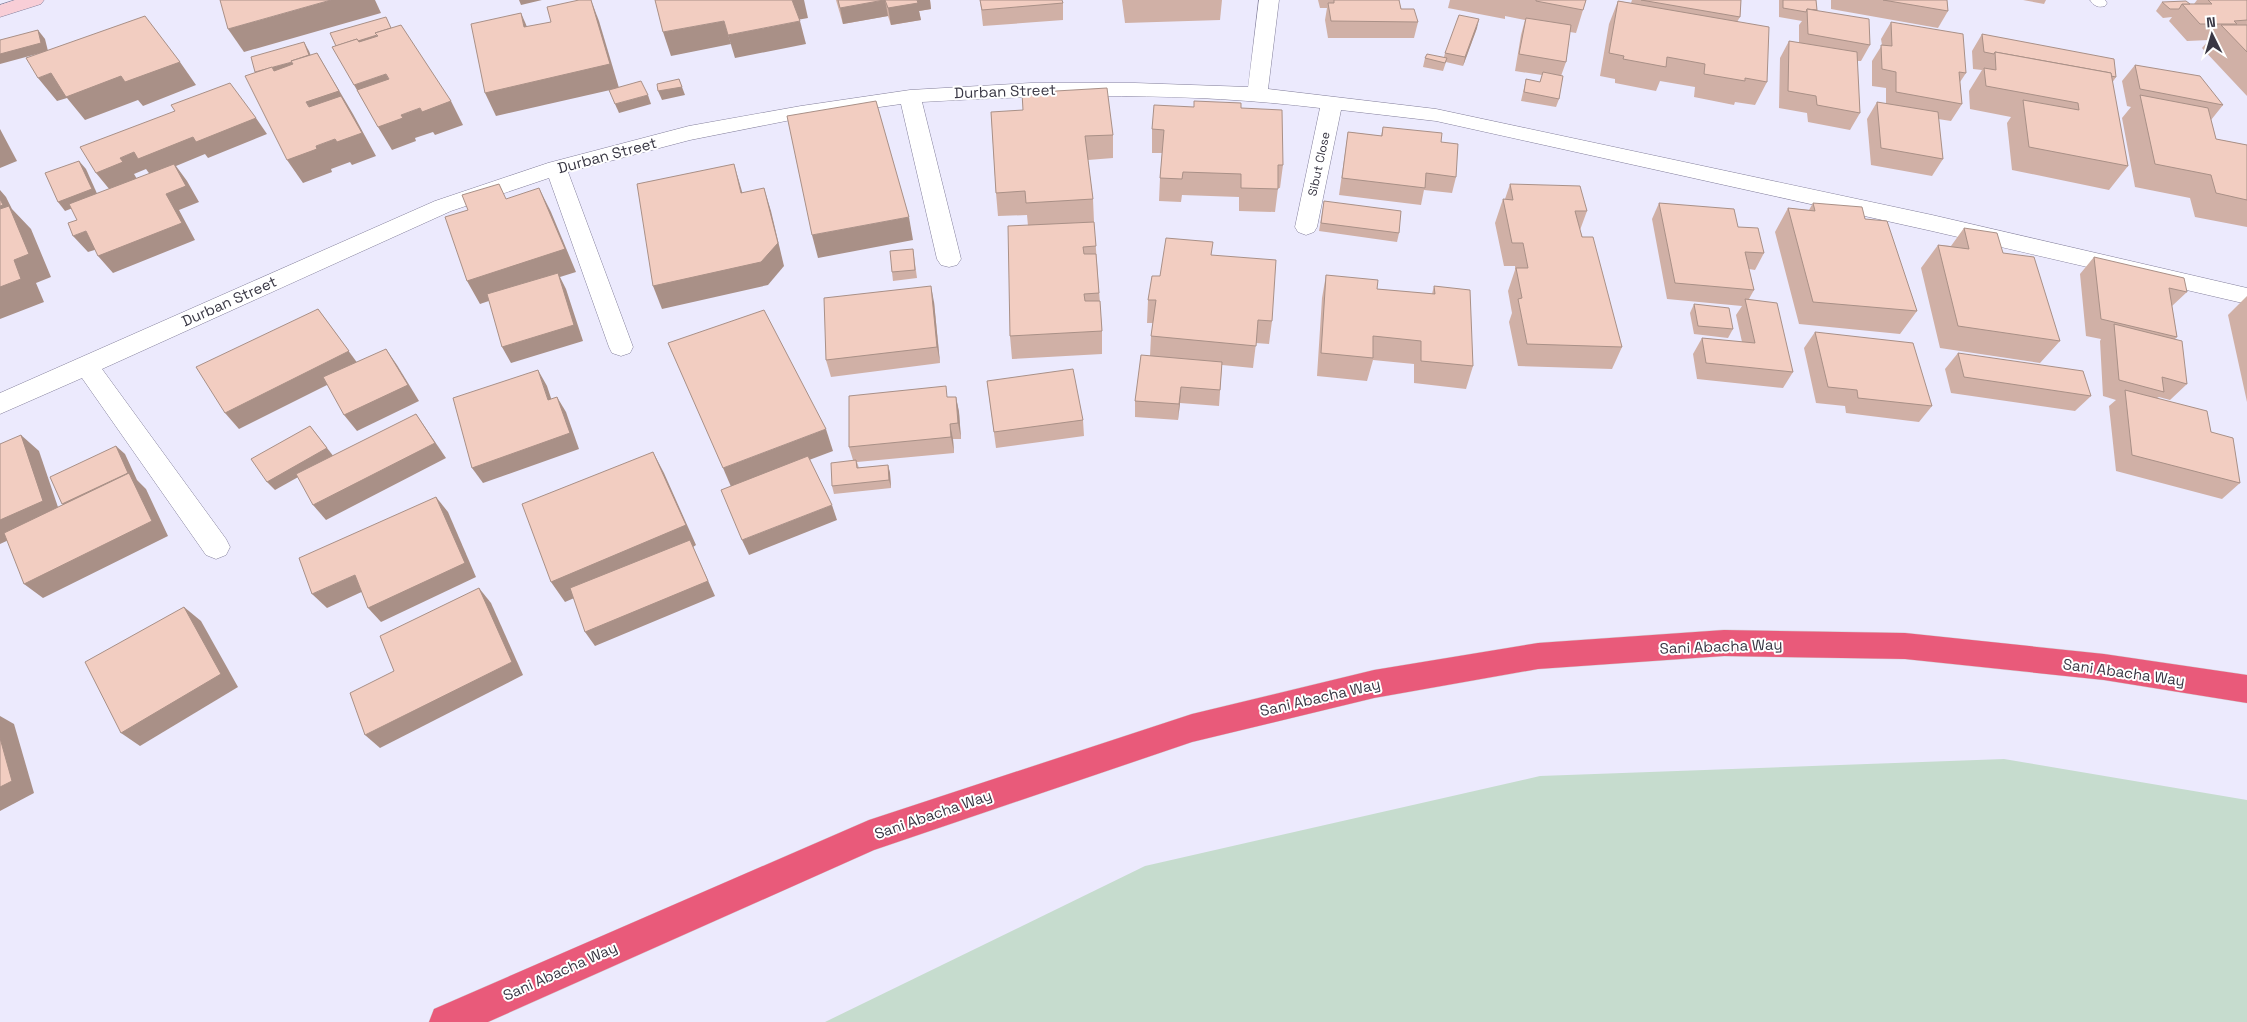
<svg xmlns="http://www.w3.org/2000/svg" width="2247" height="1022" font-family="'Space Grotesk',sans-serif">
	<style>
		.green { fill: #c6dcce }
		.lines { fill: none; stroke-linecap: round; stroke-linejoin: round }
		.service-casing { stroke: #837f9b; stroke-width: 1 }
		.minor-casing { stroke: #837f9b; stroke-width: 1 }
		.secondary-casing { stroke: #837f9b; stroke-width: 1 }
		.motorway-casing { stroke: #d3d3d6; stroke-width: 1 }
		.service { fill: #fff; fill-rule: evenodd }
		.minor { fill: #fff; fill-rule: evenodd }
		.secondary { fill: #f8ced7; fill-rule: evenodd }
		.motorway { fill: #e95a7a; fill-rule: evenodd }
		.wall { fill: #d0b0a6 }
		.shaded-wall { fill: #a99087 }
		.building { fill: #f2cdc1; stroke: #a99087 }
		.labels { text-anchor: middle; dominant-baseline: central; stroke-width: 4; stroke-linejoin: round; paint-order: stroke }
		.far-street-label { font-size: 12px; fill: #393744; stroke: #fff }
		.street-label { font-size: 15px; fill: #393744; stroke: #fff }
	</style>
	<rect width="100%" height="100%" fill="#eceafd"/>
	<polygon class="green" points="2004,759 2247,800 2247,1022 825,1022 1145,866 1540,776"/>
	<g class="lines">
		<g class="service-casing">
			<path id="service" d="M2090,0H2105L2107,3L2105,6C2098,8 2094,6 2090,0Z"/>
		</g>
		<g class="minor-casing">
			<path id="minor" d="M1259,0H1279L1268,89L1436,109L1932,215L2247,288V304L1932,231L1436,121L1341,110L1317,227L1314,232L1306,235L1298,232L1295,227L1320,108C1188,92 1055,94 922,102L961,259L957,265L949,267L941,265L937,259L901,104L801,118L690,140L568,172L633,347L630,353L621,356L612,353L609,347L549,178L451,211L102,369L226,539L230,547L226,555L216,559L206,555L82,378L0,414V393L435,201L548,163L689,126L801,106L910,90L1031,83H1135L1248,87Z"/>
		</g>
		<g class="secondary-casing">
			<polygon id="secondary" points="15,0 44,0 41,4 0,17 0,5"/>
		</g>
		<g class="motorway-casing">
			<polygon id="motorway" points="1724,630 1905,633 2104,654 2247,675 2247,703 2104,680 1905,659 1724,656 1538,669 1374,698 1192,742 874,850 488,1022 429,1022 434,1009 869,820 1192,714 1374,670 1538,643"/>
		</g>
		<use href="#service" class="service"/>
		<use href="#minor" class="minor"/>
		<use href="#secondary" class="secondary"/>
		<use href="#motorway" class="motorway"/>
	</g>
	<g class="wall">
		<polygon points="836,0 930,0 931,9 919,11 921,20 891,25 888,16 843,24"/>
		<polygon points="980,0 1063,3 1063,20 983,26"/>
		<polygon points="1122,0 1222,0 1220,20 1125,23"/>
		<polygon points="1318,0 1399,0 1401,9 1418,22 1414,38 1328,38 1325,20 1327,8 1320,8"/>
		<polygon points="1450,0 1586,0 1576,33 1570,32 1566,62 1561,76 1559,99 1556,107 1521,101 1526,79 1540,82 1542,75 1515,71 1521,35 1525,20 1505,16 1505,19 1448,8"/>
		<polygon points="1632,0 1741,0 1740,17 1737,22 1767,82 1755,105 1735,102 1734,105 1694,97 1695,87 1660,81 1656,91 1615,83 1615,79 1600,76 1609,24 1618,1 1631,3"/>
		<polygon points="1779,0 1816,0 1817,10 1870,45 1861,61 1857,61 1860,113 1850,130 1808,122 1807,113 1779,108 1780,58 1789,41 1799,43 1799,25 1802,21 1779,17"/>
		<polygon points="1831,0 1947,0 1948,11 1938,28 1831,9"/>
		<polygon points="2023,0 2046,0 2044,4"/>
		<polygon points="2197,0 2247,0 2247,96 2202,48 2209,40 2187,41 2169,21 2172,17 2163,18 2156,11 2162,2 2194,4"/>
		<polygon points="1891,22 1966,73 1960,82 1962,104 1951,121 1938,119 1943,159 1932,176 1871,165 1867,119 1877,102 1886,104 1886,88 1872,86 1872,61 1882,45 1881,39"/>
		<polygon points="1477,28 1463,66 1446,62 1443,71 1423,67 1425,58 1444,57 1445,53"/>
		<polygon points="1982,34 2116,77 2112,83 2128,166 2109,190 2012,170 2007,123 2011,117 1970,109 1969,91 1982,70 1973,69 1972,51"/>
		<polygon points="2135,65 2223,105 2211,120 2216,139 2247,145 2247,227 2195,217 2190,198 2135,187 2122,118 2131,107 2127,106 2122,81"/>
		<polygon points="1241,108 1283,165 1280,188 1278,188 1275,212 1239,211 1239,197 1182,195 1181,202 1159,201 1160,178 1162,153 1152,153 1152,129"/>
		<polygon points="991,112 1113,135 1113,158 1088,160 1093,199 1094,222 1102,331 1102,354 1012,359 1010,336 1028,226 1027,215 998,216 996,193"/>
		<polygon points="1383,127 1441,142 1456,177 1452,193 1424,190 1421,205 1339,195 1348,132 1381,136"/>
		<polygon points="1510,184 1587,211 1580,230 1622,347 1612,369 1518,366 1509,322 1512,313 1508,291 1515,270 1515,266 1504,266 1495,223 1503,199 1505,199"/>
		<polygon points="1324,201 1399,233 1397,242 1319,231"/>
		<polygon points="1659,203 1738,227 1764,253 1755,270 1749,269 1754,290 1749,299 1793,372 1783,388 1697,379 1693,354 1702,338 1742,342 1736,315 1742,306 1667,299 1652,219"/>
		<polygon points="1813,203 1865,219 1917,311 1900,334 1799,324 1775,232 1788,208 1809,210"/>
		<polygon points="1964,228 2003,253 2060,341 2040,363 1940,348 1921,268 1938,245 1951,246"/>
		<polygon points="913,249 917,278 893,281 892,272"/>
		<polygon points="1212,255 1272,321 1269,344 1256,343 1253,368 1222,365 1219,406 1180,403 1178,420 1135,417 1135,401 1150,356 1151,336 1153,323 1147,323 1148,300 1160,276"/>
		<polygon points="2094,257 2187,292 2172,306 2177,337 2175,339 2187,384 2170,400 2159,397 2157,398 2211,432 2240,483 2222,499 2116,471 2109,406 2116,400 2103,396 2100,341 2101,339 2086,336 2080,274"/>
		<polygon points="1326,275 1377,289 1432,294 1434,286 1473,366 1466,389 1414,383 1414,364 1373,360 1367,381 1317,376 1322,298"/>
		<polygon points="2247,296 2247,402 2228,315"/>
		<polygon points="934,302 940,363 831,377 826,360"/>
		<polygon points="1694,304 1733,329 1728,338 1694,334 1690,313"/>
		<polygon points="1815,332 1932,406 1919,422 1846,413 1845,406 1816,403 1804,348"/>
		<polygon points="1958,353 2091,396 2075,411 1951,393 1945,369"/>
		<polygon points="987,381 1083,420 1084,436 996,448"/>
		<polygon points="948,397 956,397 959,412 961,439 953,439 954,453 857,462 859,468 888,465 890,473 891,488 834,494 832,486 853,460 849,447"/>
	</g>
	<g class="shaded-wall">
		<polygon points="331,0 375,0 381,13 244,52 228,29"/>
		<polygon points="519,0 542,0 521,5"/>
		<polygon points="591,0 599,21 619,88 496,116 485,93"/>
		<polygon points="792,0 804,0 808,18 797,20"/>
		<polygon points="885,0 888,16 843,24 840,8"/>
		<polygon points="916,0 930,0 931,9 919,11 921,20 891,25 888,8"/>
		<polygon points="521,13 531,36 524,27"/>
		<polygon points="1479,19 1477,28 1463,66 1465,57"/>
		<polygon points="724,21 731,44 671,56 663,32"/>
		<polygon points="800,21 806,44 735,58 728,35"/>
		<polygon points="38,30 45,39 48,51 0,64 0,54"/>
		<polygon points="376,35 381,44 336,47"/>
		<polygon points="304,42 309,51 315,66 297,71"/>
		<polygon points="317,53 353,114 376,156 352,165 350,162 331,169 332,172 303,183 287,160 316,146 335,139 362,133 321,126 306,102"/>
		<polygon points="180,62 196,85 143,106 138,100 85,120 67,98 57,101 38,78 51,73 121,76"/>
		<polygon points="292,62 297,71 255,72"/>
		<polygon points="386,74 399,98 368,109 354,85"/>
		<polygon points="679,79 685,95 662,100 658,91"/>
		<polygon points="648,95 651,104 619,113 615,104"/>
		<polygon points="451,101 463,125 435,135 433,132 415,138 416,141 392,150 378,127 401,115 420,108"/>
		<polygon points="256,118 267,134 208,158 205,154 176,166 187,181 199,202 179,210 195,240 113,273 98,256 151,176 146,169 134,174 137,179 110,190 96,173 120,158 134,152 193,137"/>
		<polygon points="0,129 17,161 0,168"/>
		<polygon points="79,161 86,169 99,198 65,211 58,202"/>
		<polygon points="734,164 741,188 749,216 741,193"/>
		<polygon points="539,188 551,212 576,272 560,277 566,289 583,341 511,363 502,347 559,277 480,304 467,281"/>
		<polygon points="764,188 771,211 784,266 768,285 662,309 653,286"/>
		<polygon points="0,190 6,197 12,209 31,229 51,277 36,283 44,302 0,319"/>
		<polygon points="909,217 913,240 818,258 812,235"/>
		<polygon points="86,231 101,248 88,252 73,236"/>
		<polygon points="931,286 934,302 940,363 937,347"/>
		<polygon points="318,309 361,368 239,429 225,413"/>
		<polygon points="386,349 397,365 419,401 357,431 344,415"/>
		<polygon points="538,370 547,386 557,416 548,400"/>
		<polygon points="1181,387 1180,403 1178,420 1179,404"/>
		<polygon points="557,397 566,412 579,449 483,483 472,468"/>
		<polygon points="956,397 959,412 961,439 958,423"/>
		<polygon points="416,414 446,458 326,520 313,505"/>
		<polygon points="950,424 953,439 954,453 951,437"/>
		<polygon points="310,426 334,457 275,490 267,482"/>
		<polygon points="826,429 833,451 732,489 723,468"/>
		<polygon points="21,435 39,451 61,516 0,544 0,520"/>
		<polygon points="116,446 125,454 137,480 146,489 168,536 43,598 24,584 71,512 62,504"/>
		<polygon points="653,452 664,473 696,545 693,547 715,596 595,646 585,632 693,547 565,602 551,582"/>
		<polygon points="888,465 890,473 891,488 889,480"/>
		<polygon points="436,497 448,512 476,577 381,622 368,608"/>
		<polygon points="832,505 837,520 749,555 742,540"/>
		<polygon points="355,575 368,589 327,608 312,594"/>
		<polygon points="479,588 491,603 523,675 380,748 365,735"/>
		<polygon points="184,607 201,621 238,687 140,746 121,733"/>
		<polygon points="0,716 14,724 34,793 0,811"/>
	</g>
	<g class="building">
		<polygon points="220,0 331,0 228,29"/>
		<polygon points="579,0 591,0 610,64 485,93 471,24 521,13 524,27 551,22 547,7"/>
		<polygon points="655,0 792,0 800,21 728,35 724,21 663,32"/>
		<polygon points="838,0 884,0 840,8"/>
		<polygon points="885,0 917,0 918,3 888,8"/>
		<polygon points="980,0 1062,0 1063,3 982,10"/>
		<polygon points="1334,0 1399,0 1401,9 1414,9 1418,22 1331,21 1328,3 1334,3"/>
		<polygon points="1536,0 1586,0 1583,10 1536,1"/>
		<polygon points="1641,0 1741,0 1740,17"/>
		<polygon points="1783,0 1816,0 1817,10 1807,9 1806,12 1783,8"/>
		<polygon points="1883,0 1947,0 1948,11"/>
		<polygon points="2208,0 2247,0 2247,20 2234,21 2237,24 2200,24 2182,4 2212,4"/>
		<polygon points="1618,1 1769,27 1767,82 1745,78 1745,81 1704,74 1705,64 1667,57 1666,67 1623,59 1624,56 1609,53"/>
		<polygon points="2186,1 2190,4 2182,4 2179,9 2170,9 2162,2"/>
		<polygon points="1807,9 1869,19 1870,45 1808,34"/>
		<polygon points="1459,15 1479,19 1465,57 1445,53"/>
		<polygon points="145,16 180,62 125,82 121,76 66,97 51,73 38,78 26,58"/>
		<polygon points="386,17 391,28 375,33 377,35 358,41 357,39 336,46 330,33"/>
		<polygon points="1526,18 1571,25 1566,62 1519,54"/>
		<polygon points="1891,22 1963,34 1966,73 1959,72 1962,104 1896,92 1896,72 1882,69 1881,45 1892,46"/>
		<polygon points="401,25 451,101 422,112 420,108 401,115 403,118 378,127 357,90 389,79 386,74 354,85 332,47 357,39 359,42 378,36 375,33"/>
		<polygon points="2221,25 2247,25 2247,52"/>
		<polygon points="38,30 41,43 0,54 0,40"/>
		<polygon points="1982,34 2114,59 2116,77 2111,76 2111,73 1995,52 1994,54 1984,52"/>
		<polygon points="1789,41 1857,52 1860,113 1817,105 1816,96 1788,91"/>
		<polygon points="304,42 309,55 291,61 292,62 255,72 251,57"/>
		<polygon points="1995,52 2111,73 2128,166 2029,147 2023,100 2079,110 2078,103 1986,86 1984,68 1996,70"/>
		<polygon points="317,53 339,91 306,102 309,107 341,96 362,133 337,142 335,139 316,146 317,149 287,160 245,76 272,67 274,71 293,64 291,61"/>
		<polygon points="1427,54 1447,58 1445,63 1425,58"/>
		<polygon points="2135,65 2200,76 2223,105 2140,89"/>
		<polygon points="1543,72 1563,76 1559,99 1524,92 1526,79 1540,82"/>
		<polygon points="679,79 682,87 658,91 657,84"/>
		<polygon points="641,81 648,95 615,104 609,90"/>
		<polygon points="230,83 256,118 196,142 193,137 138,159 134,152 120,158 123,162 96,173 80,147 175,111 171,105"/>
		<polygon points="1107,88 1113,135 1085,136 1093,199 1026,203 1025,191 996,193 991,112 1023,110 1022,93"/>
		<polygon points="2140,95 2208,108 2216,139 2247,145 2247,200 2216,193 2211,175 2155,164"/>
		<polygon points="876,101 909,217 812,235 787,116"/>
		<polygon points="1194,101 1241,103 1241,108 1282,110 1283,165 1278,165 1278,189 1241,188 1241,174 1183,172 1182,179 1160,178 1164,130 1152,129 1154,105 1194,107"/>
		<polygon points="1877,102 1938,112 1943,159 1881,148"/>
		<polygon points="1383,127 1442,133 1441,142 1458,144 1456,177 1426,173 1425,188 1342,178 1348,132 1382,136"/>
		<polygon points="79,161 92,189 58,202 45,173"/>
		<polygon points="174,164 186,186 166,194 182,223 98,256 86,231 73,236 68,223 77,220 69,204"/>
		<polygon points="734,164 741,193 764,188 778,243 761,262 653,286 637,184"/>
		<polygon points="499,184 506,199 539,188 565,249 467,281 445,217 468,210 462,195"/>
		<polygon points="1510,184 1580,186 1587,211 1575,211 1582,237 1593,237 1622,347 1527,344 1518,299 1522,298 1516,268 1528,268 1523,243 1512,243 1503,199 1513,200"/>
		<polygon points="0,199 3,205 0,206"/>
		<polygon points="1324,201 1401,211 1399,233 1321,223"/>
		<polygon points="1659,203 1734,209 1738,227 1758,228 1764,253 1745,252 1754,290 1675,283"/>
		<polygon points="1813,203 1862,207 1865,219 1887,221 1917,311 1813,302 1788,208 1815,211"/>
		<polygon points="9,206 29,254 14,260 21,279 0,287 0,209"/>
		<polygon points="1094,222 1096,246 1083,247 1084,254 1096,254 1099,293 1084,294 1085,301 1100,301 1102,331 1010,336 1008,226"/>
		<polygon points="1964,228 1997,233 2003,253 2034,257 2060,341 1958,326 1938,245 1969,249"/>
		<polygon points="1166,238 1213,242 1211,255 1276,260 1272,321 1258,320 1256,346 1151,336 1156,300 1148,300 1152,276 1160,276"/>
		<polygon points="913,249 915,270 892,272 890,251"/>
		<polygon points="2094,257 2184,278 2187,292 2169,288 2177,337 2101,319"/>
		<polygon points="558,273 574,325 502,347 487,294"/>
		<polygon points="1326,275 1378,280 1377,289 1435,294 1434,286 1470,290 1473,366 1421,361 1421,341 1373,336 1373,358 1321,353"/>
		<polygon points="931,286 937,347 826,360 824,298"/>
		<polygon points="1745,299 1777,303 1793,372 1706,363 1702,338 1755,343"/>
		<polygon points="1694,304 1729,308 1733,329 1698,326"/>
		<polygon points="318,309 349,351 225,413 196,367"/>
		<polygon points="764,310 826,429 723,468 668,343"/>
		<polygon points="2114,324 2182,341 2187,384 2162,377 2164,392 2119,380"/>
		<polygon points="1815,332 1913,343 1932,406 1858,398 1857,390 1828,387"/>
		<polygon points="386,349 408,385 344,415 323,377"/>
		<polygon points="1958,353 2083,371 2091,396 1964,377"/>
		<polygon points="1141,355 1222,362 1220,390 1181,387 1179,404 1135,401"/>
		<polygon points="1073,369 1083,420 994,432 987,381"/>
		<polygon points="538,370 548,400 557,397 570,433 472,468 453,398"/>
		<polygon points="946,386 947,397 956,397 958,423 950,424 951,437 849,447 849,396"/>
		<polygon points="2125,390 2207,411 2211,432 2233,438 2240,483 2132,455"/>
		<polygon points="416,414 435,443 313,505 296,474"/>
		<polygon points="310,426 327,448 267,482 251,459"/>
		<polygon points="21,435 43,501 0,520 0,444"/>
		<polygon points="116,446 128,473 62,504 50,477"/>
		<polygon points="653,452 686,525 551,582 522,504"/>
		<polygon points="808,456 832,505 742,540 721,490"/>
		<polygon points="856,460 857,468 888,465 889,480 832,486 831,463"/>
		<polygon points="129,473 152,521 24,584 4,533"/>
		<polygon points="436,497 465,563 368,608 355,575 312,594 299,558"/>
		<polygon points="690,540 708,581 585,632 570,588"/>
		<polygon points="479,588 512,662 365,735 350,693 394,671 380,636"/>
		<polygon points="184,607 221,674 121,733 85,662"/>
		<polygon points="0,738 12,781 0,787"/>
	</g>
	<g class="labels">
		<g class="far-street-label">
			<text transform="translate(1319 164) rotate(-78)">Sibut Close</text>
		</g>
		<g class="street-label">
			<text transform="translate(1005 91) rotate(-2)">Durban Street</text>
			<text transform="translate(607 155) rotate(-15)">Durban Street</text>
			<text transform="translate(229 301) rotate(-24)">Durban Street</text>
			<text transform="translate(1721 646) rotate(-2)">Sani Abacha Way</text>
			<text transform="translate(2124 672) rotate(8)">Sani Abacha Way</text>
			<text transform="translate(1320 697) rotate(-13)">Sani Abacha Way</text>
			<text transform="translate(933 814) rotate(-19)">Sani Abacha Way</text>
			<text transform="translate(560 971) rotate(-24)">Sani Abacha Way</text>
		</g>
	</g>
	<g transform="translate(2212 35) rotate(355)" stroke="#ffffff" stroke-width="4" paint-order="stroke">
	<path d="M0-4L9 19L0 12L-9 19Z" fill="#393744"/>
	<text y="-8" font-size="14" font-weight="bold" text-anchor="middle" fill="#393744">N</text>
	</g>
</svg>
